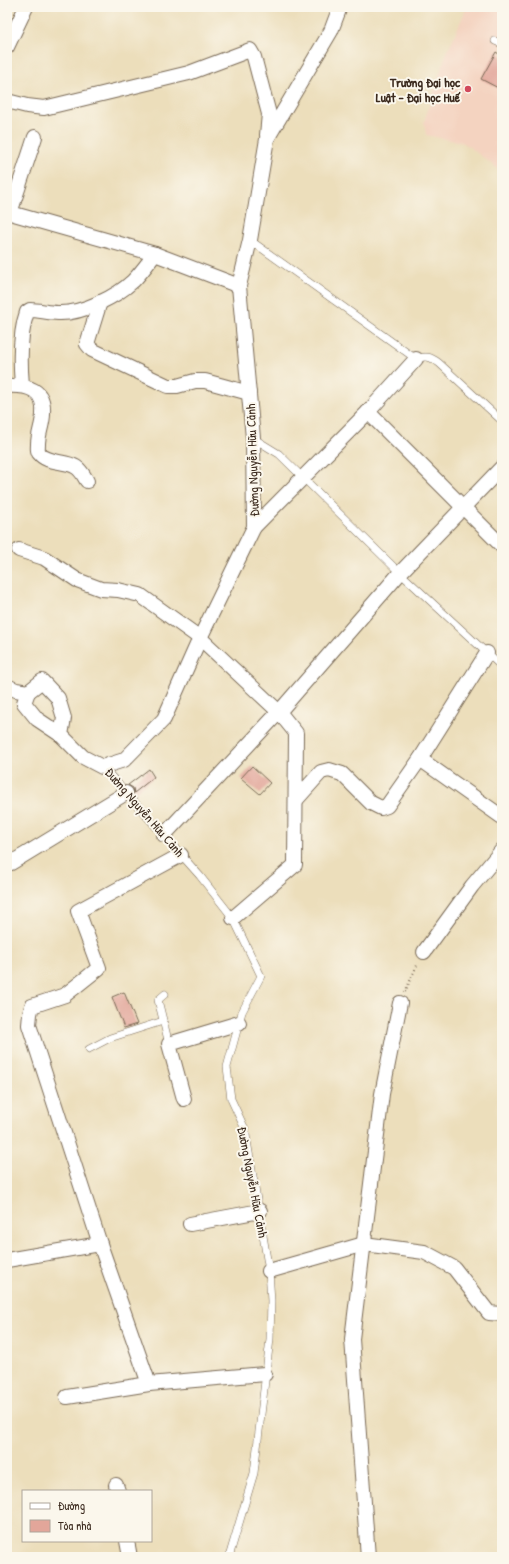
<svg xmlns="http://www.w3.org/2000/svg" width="509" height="1564" font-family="'Patrick Hand',sans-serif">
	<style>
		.built { fill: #f4d3c0 }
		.building { fill: #e2a69a }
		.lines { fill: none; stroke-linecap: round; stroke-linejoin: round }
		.service-casing { stroke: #796955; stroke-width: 8 }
		.minor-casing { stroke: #796955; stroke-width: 16 }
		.path { stroke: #796955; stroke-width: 2; stroke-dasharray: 1 3; stroke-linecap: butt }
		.service { stroke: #fff; stroke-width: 7 }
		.minor { stroke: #fff; stroke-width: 14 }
		.poi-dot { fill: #d1495b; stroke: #fbf7ec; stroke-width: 1.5 }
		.labels { text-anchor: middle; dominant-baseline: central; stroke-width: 4; stroke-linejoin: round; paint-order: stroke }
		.poi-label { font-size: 13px; font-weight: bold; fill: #3b2a1e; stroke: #fbf7ec; text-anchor: end }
		.street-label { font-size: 13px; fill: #3b2a1e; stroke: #fbf7ec }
	</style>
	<rect width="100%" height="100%" fill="#fbf7ec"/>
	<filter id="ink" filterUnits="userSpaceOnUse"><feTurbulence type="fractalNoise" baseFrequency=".025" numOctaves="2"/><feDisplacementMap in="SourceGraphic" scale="8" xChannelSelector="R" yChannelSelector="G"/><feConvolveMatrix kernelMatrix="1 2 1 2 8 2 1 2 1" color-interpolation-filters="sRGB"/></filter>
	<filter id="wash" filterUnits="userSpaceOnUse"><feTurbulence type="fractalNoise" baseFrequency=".012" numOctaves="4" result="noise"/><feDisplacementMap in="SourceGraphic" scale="16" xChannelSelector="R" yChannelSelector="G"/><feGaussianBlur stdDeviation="0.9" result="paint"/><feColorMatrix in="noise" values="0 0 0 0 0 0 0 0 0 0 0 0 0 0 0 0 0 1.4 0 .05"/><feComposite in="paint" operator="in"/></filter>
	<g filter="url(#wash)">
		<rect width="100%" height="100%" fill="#ecdebb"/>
		<polygon class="built" points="467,7 502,7 502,174 497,168 464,143 426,135 424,122 445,57"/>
		<g id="blocks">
			<g class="building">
				<polygon points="496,52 502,56 502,90 481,79"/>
				<polygon points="252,766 270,783 260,794 241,778"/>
				<polygon points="149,769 154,777 134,793 133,788 128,785"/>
				<polygon points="124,992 137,1024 124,1028 112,997"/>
			</g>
		</g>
	</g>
	<g filter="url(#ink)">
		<use href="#blocks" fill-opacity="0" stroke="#796955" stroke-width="1"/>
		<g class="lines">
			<g class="service-casing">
				<g id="service">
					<polyline points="495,41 502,44"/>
					<path d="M250,240L416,359C426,355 431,357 439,363L502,421"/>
					<polyline points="253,438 279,454 400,573 502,667"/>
					<polyline points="103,767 200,876 233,918 261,976 242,1012 227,1067 231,1099 245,1129 269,1271 271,1301 270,1339 254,1473 229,1557"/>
					<polyline points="165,994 158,1000 169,1044"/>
					<polyline points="89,1049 110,1038 163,1021"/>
				</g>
			</g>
			<g class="minor-casing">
				<g id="minor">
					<polyline points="7,47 26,7"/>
					<polyline points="7,101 27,106 44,108 189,73 250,50 254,57 269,114 267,135"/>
					<polyline points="7,212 155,254 239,286"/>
					<polyline points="10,213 35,137"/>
					<polyline points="100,302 87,344 92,350 168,386 177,386 195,381 205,381 249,393"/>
					<path d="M22,385C20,362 19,335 27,312L30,310C39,310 48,313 58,313C82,314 116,297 133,281C141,273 148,263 155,254"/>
					<path d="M7,386C28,385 45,389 43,414C43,424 38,434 38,444C38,448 37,450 39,453C47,464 65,460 76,467C81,470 84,476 87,481"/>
					<polyline points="368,412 502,546"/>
					<polyline points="254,527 368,412 416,359"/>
					<polyline points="19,550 44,558 77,580 101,589 118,590 140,595 200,638 279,712 296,733 295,865 233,918"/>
					<polyline points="7,686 16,690 28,692 42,681 58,698 64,718 61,735 83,757 102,767 124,760 164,719 200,638 254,527 253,438 239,286 250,240 267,139 331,31 340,7"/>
					<polyline points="28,692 24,703 37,719 61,735"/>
					<polyline points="420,759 502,817"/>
					<polyline points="296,800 321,772 329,770 342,774 371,803 381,808 387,806 420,759 487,653"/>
					<polyline points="164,835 279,712 400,573 502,467"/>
					<polyline points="11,863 126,793"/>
					<polyline points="424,952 472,886 502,850"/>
					<polyline points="184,1099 169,1044 239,1023"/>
					<polyline points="190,1224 260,1211"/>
					<polyline points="7,1260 100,1244"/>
					<polyline points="269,1271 364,1244 424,1252 454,1268 489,1313 502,1314"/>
					<polyline points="149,1384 100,1244 29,1025 30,1014 32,1006 65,995 99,968 78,911 181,855"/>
					<polyline points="67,1397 149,1384 265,1374"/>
					<polyline points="116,1485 118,1491"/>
					<polyline points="127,1541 130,1557"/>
					<polyline points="368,1557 352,1339 382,1094 400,1003"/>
				</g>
			</g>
			<polyline class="path" points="405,992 418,963"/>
			<use href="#service" class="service"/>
			<use href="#minor" class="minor"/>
		</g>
	</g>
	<circle class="poi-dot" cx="468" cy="89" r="4"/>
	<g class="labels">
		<g class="poi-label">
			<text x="460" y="82">Trường Đại học<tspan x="460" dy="15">Luật - Đại học Huế</tspan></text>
		</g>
		<g class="street-label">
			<text transform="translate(252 460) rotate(-92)">Đường Nguyễn Hữu Cảnh</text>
			<text transform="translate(145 812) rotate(49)">Đường Nguyễn Hữu Cảnh</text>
			<text transform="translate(253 1182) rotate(79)">Đường Nguyễn Hữu Cảnh</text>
		</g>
	</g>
	<rect width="509" height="1564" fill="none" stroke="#fbf7ec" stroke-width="24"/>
	<rect x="22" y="1490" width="130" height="52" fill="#fbf7ec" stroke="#aea59a"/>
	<rect x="30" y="1503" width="20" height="6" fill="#ffffff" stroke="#aea59a"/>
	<text x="58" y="1510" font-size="12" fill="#3b2a1e">Đường</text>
	<rect x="30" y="1520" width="20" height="12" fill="#e2a69a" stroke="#aea59a"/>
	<text x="58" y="1530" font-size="12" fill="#3b2a1e">Tòa nhà</text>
</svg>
